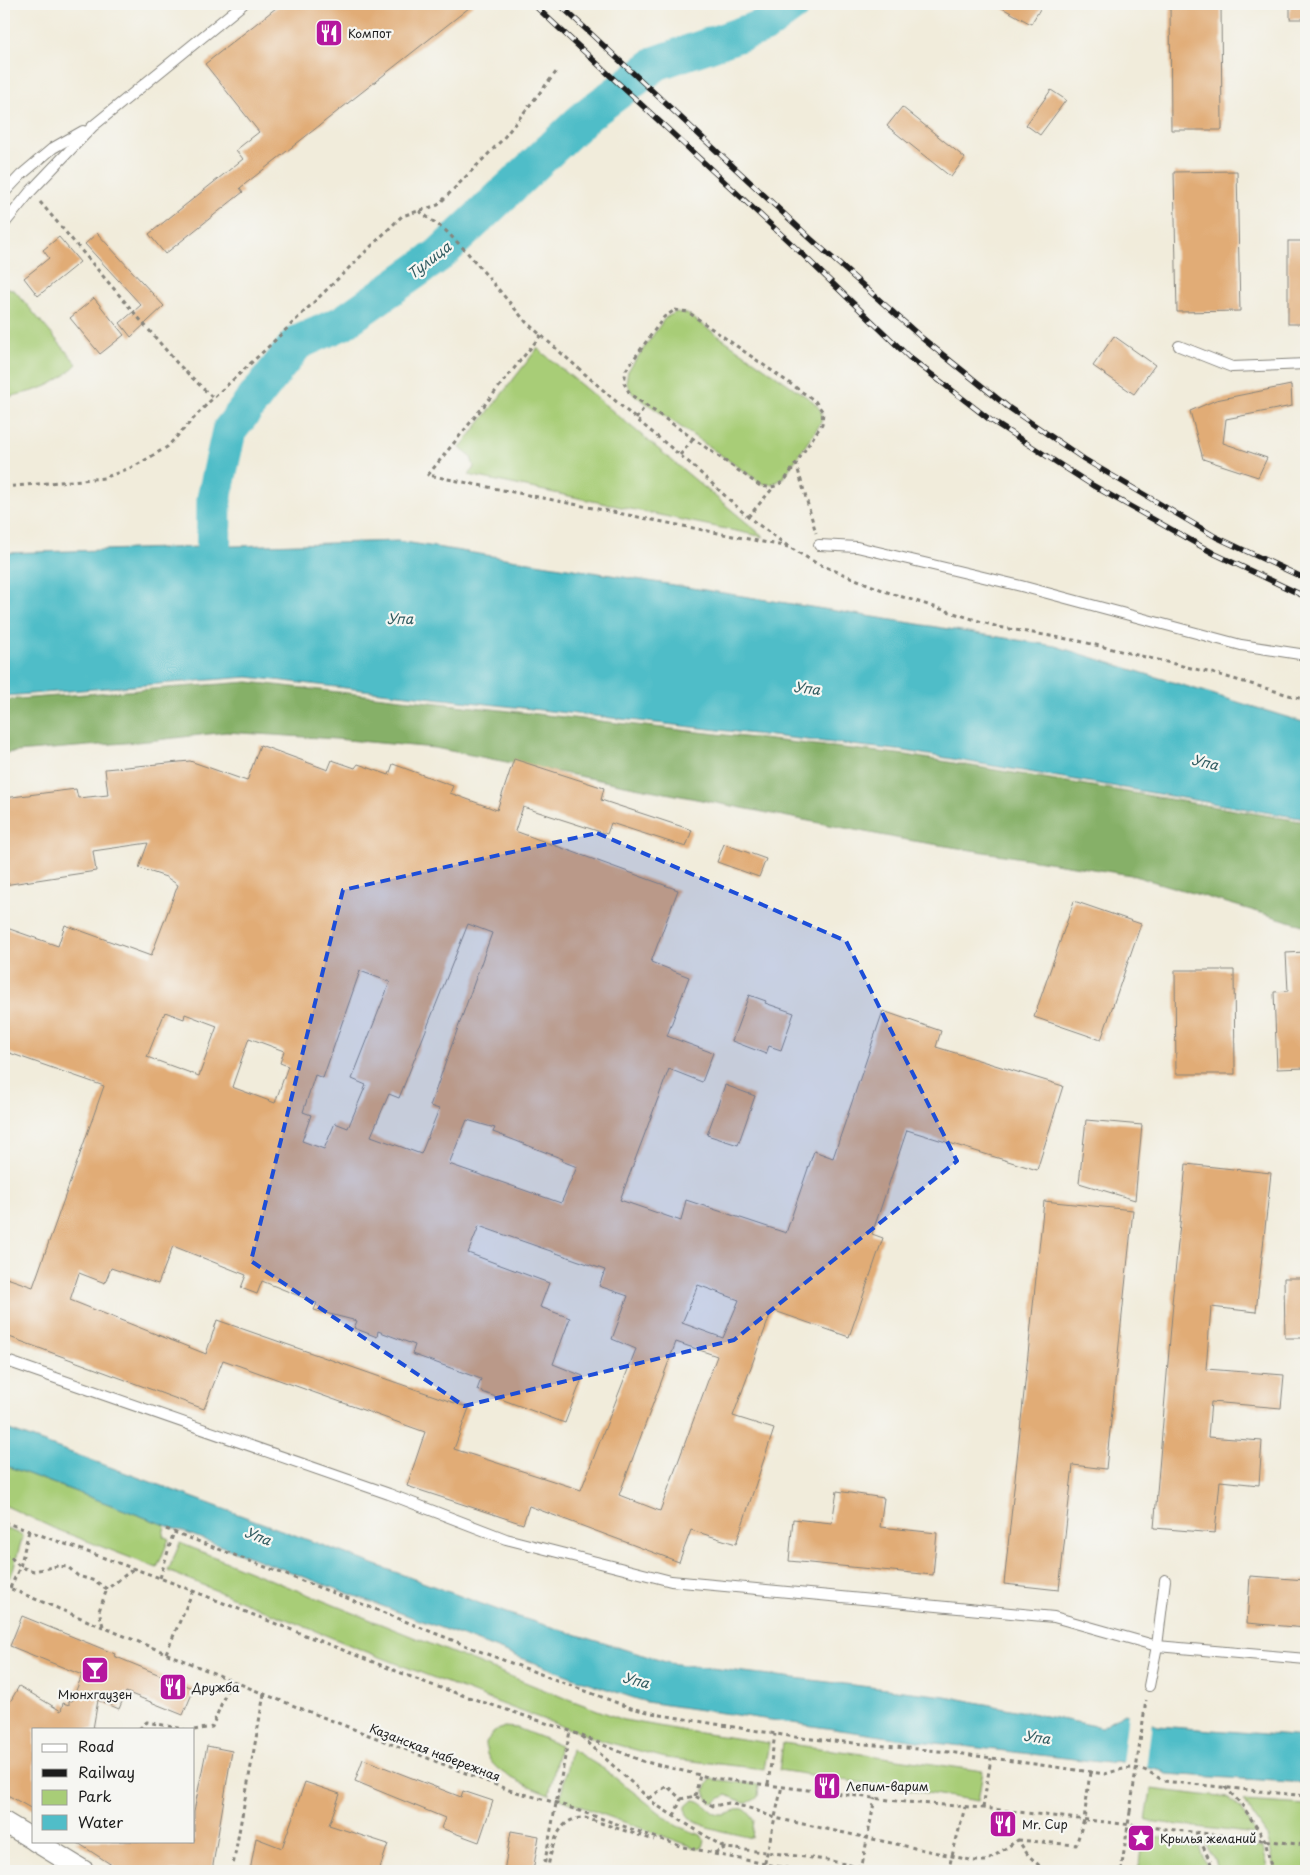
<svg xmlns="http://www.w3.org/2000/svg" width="1310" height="1875" font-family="'Playpen Sans',sans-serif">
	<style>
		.green { fill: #a8cd77; stroke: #62744a }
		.forest { fill: #86b068; stroke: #516642 }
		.water { fill: #50bdc8; stroke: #366c72 }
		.pier { fill: #f1ecdb }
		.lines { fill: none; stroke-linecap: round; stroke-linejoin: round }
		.river { stroke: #50bdc8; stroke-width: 35 }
		.building { fill: #e1ac76; fill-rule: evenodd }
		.lane-casing { stroke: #86847c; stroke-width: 12 }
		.street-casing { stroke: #86847c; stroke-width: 22 }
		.path { stroke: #86847c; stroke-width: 3; stroke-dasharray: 4 4; stroke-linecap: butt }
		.lane { stroke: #fff; stroke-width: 10 }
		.street { stroke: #fff; stroke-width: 20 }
		.rail-casing { stroke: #1c1c1c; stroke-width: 5.5 }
		.rail { stroke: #f6f6f2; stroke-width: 4; stroke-dasharray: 11; stroke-linecap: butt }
		.path-bridge { stroke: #86847c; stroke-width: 3; stroke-dasharray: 4 4; stroke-linecap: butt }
		.marked { fill: #1d4ed8; fill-opacity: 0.2; stroke: #1d4ed8; stroke-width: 4; stroke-dasharray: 10 6; stroke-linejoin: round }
		.labels { text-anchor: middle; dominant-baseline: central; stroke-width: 4.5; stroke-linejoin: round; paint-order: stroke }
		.poi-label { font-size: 12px; fill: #1c1c1c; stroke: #f6f6f2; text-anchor: start }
		.street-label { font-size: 12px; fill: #1c1c1c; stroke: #f6f6f2 }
		.water-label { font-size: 14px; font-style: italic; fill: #315c61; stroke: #f6f6f2 }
	</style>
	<rect width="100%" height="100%" fill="#f6f6f2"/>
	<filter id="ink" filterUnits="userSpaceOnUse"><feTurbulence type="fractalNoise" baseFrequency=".02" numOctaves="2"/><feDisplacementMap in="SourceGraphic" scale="10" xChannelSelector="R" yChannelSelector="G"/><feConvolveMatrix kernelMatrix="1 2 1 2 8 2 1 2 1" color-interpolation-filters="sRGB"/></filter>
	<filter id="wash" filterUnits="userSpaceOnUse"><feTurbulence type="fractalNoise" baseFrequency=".0096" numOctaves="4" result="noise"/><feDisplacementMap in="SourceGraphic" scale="20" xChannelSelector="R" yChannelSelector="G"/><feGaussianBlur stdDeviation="1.12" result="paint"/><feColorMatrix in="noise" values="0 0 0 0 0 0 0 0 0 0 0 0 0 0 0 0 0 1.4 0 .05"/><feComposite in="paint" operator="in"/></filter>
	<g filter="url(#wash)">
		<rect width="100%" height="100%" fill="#f1ecdb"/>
		<g class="green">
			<path d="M6,287L15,291L77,364C53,389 36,390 4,398V288Z"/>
			<path d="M676,312L687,314L814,402L822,412L821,423L783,478C775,484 770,486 761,483L632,393L626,382L628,371L665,318Z"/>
			<polygon points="537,349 538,349 764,537 469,475 474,467 471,457 460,448"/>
			<polygon points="4,1465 165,1525 163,1536 169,1539 157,1568 53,1528 4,1505"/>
			<polygon points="4,1528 23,1535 11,1577 4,1573"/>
			<polygon points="180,1543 552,1693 624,1720 686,1731 769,1743 764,1769 665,1758 600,1740 512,1708 367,1652 168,1571"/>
			<path d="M504,1727L517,1728L560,1745L549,1794C530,1786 494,1775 487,1754C486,1751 486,1745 486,1742L494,1732Z"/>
			<polygon points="783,1743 983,1771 978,1801 779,1770"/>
			<polygon points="571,1749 604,1769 677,1826 701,1835 704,1840 702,1847 696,1848 560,1799"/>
			<path d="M711,1779L759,1785L758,1797C746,1807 739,1800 727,1795L719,1799L715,1803L710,1802L704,1790Z"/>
			<polygon points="1151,1789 1229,1798 1242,1810 1256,1834 1146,1821"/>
			<path d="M693,1800C704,1799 709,1814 720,1815C737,1816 739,1797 754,1820L752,1838C737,1834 699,1828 689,1817C685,1813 686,1810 686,1806Z"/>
			<polygon points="1243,1801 1306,1805 1306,1871 1276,1871 1267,1836"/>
			<polygon points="1152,1836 1197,1842 1209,1871 1138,1871 1142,1842 1152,1840"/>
			<polygon points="1204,1842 1263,1848 1269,1871 1217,1871 1214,1859"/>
		</g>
		<polygon class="forest" points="248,682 906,755 1306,822 1306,926 1131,875 901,839 435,748 336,739 226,732 148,741 4,753 4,700"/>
		<g class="water">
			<polygon points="398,541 1055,646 1306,723 1306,819 905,751 248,677 4,696 4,553"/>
			<polygon points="4,1428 509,1614 669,1663 945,1696 1101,1727 1125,1713 1158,1726 1306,1737 1306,1783 1166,1774 1159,1769 1115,1761 1108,1763 1100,1762 910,1740 646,1702 583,1681 4,1465"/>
		</g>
		<polygon class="pier" points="1128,1712 1152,1721 1146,1769 1122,1764"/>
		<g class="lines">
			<polyline class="river" points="213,595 214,499 229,431 297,343 342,323 439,255 586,116 657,63 764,26 794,4"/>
		</g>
		<g id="blocks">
			<g class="building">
				<polygon points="281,4 474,4 240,188 243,192 165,254 149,234 243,159 236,150 259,132 205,64"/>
				<polygon points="995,4 1043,4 1031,24"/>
				<polygon points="1170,4 1221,4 1222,130 1171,130"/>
				<rect x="1290" y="4" width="16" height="15"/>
				<polygon points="1051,90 1066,100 1040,135 1026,125"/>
				<polygon points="902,107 965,158 951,177 887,126"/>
				<polygon points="1237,171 1240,311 1177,312 1174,172"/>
				<polygon points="97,233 164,306 131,337 120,323 141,305 85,244"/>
				<polygon points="59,237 80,262 38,296 24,278 49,258 43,250"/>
				<rect x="1288" y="241" width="18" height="83"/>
				<polygon points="94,298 124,335 100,354 70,318"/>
				<polygon points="1114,336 1155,365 1134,394 1093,366"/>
				<polygon points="1291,385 1292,406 1226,419 1223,443 1267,458 1258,477 1203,459 1190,411 1216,400"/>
				<path d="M260,745L328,770L332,760L355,768L358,764L389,775L393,764L453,786L450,793L497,810L514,759L604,788L601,800L692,830L686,847L611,823L607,834L523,807L515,831L678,890L651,962L689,977L667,1036L713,1053L702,1082L669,1069L620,1200L681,1221L686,1200L786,1233L814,1151L833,1158L883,1011L941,1031L936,1047L1063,1086L1037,1170L907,1130L872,1234L883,1238L849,1337L772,1310L733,1416L774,1429L736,1544L691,1530L679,1562L529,1506L523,1524L407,1486L425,1432L223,1360L204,1409L4,1335V1277L33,1287L104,1086L4,1051V927L58,946L65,925L151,956L178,885L166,877L139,868L148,843L93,851L96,871L4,885V798L76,789L78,798L108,795L105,769L190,761L247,781ZM468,924L492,933L430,1106L439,1109L421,1154L371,1136L389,1094L399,1098ZM360,971L390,982L352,1079L366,1085L348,1128L335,1123L324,1149L302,1141L311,1115L303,1112L315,1075L323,1078ZM165,1012L184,1019L185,1014L217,1026L199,1076L147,1057ZM249,1038L284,1051L280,1063L288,1066L275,1103L232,1087ZM467,1120L495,1128L493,1132L563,1159L562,1161L577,1167L561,1203L449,1164ZM479,1226L605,1270L599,1286L628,1296L612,1339L636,1349L581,1490L454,1449L469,1408L217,1320L206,1354L70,1300L79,1273L105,1283L111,1268L158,1284L173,1246L246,1275L241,1288L257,1294L262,1281L317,1303L314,1310L357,1321L354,1328L377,1337L378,1331L415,1345L412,1354L481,1379L477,1390L565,1423L583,1376L553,1364L570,1318L540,1307L549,1283L468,1253ZM698,1285L739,1300L723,1338L682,1323ZM676,1342L717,1356L660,1511L619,1495Z"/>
				<polygon points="724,844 766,859 759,877 717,862"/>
				<polygon points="1074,901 1141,924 1101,1040 1034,1017"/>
				<polygon points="1306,952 1306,1068 1277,1069 1274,992 1288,991 1286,953"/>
				<polygon points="1175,970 1234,970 1235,1074 1176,1074"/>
				<polygon points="749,995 766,1001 765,1003 794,1013 781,1050 769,1046 766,1054 732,1041"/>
				<polygon points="725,1085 755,1096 738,1145 707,1135"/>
				<polygon points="1086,1120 1142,1125 1135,1200 1079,1183"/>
				<polygon points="1186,1164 1271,1173 1256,1312 1211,1307 1206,1369 1284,1375 1281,1408 1211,1402 1208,1437 1262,1441 1259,1485 1220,1481 1215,1533 1154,1528 1173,1303 1172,1303"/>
				<polygon points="1044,1201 1133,1210 1106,1469 1073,1465 1059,1590 1004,1584"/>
				<polygon points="1284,1278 1306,1278 1306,1338 1285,1338"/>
				<polygon points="837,1491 884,1498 880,1527 937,1533 933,1575 789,1561 793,1519 832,1523"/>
				<polygon points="1250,1576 1306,1580 1306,1628 1247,1623"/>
				<polygon points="22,1616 115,1654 114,1656 194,1689 183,1715 126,1692 119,1709 98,1700 93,1729 34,1729 34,1810 4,1793 4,1713 19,1686 61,1711 63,1703 69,1705 69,1700 72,1701 82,1675 10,1646"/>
				<polygon points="207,1746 232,1751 212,1871 121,1871 75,1841 194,1841 194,1811"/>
				<polygon points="363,1759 461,1797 463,1791 493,1801 479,1842 441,1828 445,1818 355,1781"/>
				<polygon points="305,1782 340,1794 329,1825 388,1844 379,1871 250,1871 256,1838 282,1848"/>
				<polygon points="511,1831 539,1836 533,1871 504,1871"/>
			</g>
		</g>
	</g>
	<g filter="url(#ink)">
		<use href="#blocks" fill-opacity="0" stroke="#86847c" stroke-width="1"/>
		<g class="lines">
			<g class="lane-casing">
				<g id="lane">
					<polyline points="4,193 21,175 53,148 83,131"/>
					<polyline points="4,224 30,192 93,126 243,4"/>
					<polyline points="1179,346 1232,367 1306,364"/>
					<polyline points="819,545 857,547 1021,586 1241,645 1306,655"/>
					<polyline points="4,1360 389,1494 506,1539 671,1581 1054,1617 1157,1646 1306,1659"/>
					<polyline points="1149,1686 1157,1646 1165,1580"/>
				</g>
			</g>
			<g class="street-casing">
				<g id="street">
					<polyline points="4,1822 34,1840"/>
					<polyline points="35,1841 84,1871"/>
				</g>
			</g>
			<g class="path">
				<polyline points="40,202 177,363 213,398"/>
				<polyline points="419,211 445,230 466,251 526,322 636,419 692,465 748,517 789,547 816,563 890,593 998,627 1079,641 1220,675 1306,700"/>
				<path d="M675,310L688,312L815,401L823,412L822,424L785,480C776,487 770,489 759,485L630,394L624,383L626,370L664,317Z"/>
				<polyline points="541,335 428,475 788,547"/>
				<polyline points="636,419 646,405"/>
				<polyline points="680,455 695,437"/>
				<polyline points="796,463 816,533"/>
				<polyline points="4,487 104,478 135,466 167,447 209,402 266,349 402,216 438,205 502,140 557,71"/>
				<polyline points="748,517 773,488"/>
				<polyline points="4,1522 160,1578 429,1684 570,1731 642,1761 712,1778 905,1802 983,1808 1306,1845"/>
				<path d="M166,1529L352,1600L487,1654L631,1708L661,1715L801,1738L949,1752L1105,1774C1131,1766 1140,1764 1163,1781L1306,1796"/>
				<polyline points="4,1555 9,1555 20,1567 34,1571 57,1566 68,1567 78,1576 95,1581 107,1589 133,1569"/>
				<polyline points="160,1578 174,1531"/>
				<polyline points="4,1586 264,1694 509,1790 557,1803 683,1847 714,1853 725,1848 766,1852 827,1860 876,1871"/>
				<polyline points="10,1588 20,1567 29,1531"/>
				<polyline points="103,1626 99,1611 107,1589"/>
				<polyline points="166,1653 193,1591"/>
				<polyline points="139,1729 147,1722 184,1729"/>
				<polyline points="194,1730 212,1727 231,1680"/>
				<polyline points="582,1737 656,1805 725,1848"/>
				<polyline points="768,1784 775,1734"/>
				<polyline points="1225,1787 1242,1805 1265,1840 1272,1871"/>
				<polyline points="695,1796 700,1775"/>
				<polyline points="649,1798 667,1786 681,1799 695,1796 713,1806 729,1803 753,1809 775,1818 975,1861 987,1861 1018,1840 1028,1855 1045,1871"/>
				<polyline points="983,1808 991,1758"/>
				<polyline points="674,1816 681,1799"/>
				<polyline points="1196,1832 1210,1861 1213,1871"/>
				<polyline points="1018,1840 1076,1845 1084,1820 1090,1772"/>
				<polyline points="714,1854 802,1871"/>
				<polyline points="232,1871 264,1694"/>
				<polyline points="543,1871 570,1731"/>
				<path d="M547,1871C552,1849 556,1816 585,1818L654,1840"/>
				<polyline points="763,1871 782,1786"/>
				<polyline points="861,1871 875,1798"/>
				<polyline points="948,1871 965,1807"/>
				<polyline points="1121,1871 1130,1812"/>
			</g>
			<use href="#lane" class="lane"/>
			<use href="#street" class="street"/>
			<g class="rail-casing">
				<g id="rail">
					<polyline points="533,4 799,251 909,357 989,419 1092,485 1215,554 1306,597"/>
					<polyline points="559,4 811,239 922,338 1008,407 1084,459 1216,537 1306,579"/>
				</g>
			</g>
			<use href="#rail" class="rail"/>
			<polyline class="path-bridge" points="1130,1812 1146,1700"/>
		</g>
	</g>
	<path class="marked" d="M597,833L846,941L957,1161L734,1340L464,1406L251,1261L343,890Z"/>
	<defs>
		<g id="restaurant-square" transform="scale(1.4375)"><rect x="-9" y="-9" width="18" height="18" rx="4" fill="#b5179e" stroke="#f6f6f2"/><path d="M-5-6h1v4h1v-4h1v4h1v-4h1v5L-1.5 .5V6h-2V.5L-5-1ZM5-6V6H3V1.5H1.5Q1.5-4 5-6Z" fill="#fff"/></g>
		<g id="bar-square" transform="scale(1.4375)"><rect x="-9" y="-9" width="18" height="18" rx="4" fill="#b5179e" stroke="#f6f6f2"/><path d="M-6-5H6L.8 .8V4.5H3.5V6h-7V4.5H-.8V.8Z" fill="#fff"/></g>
		<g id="sight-square" transform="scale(1.4375)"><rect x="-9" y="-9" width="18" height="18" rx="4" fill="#b5179e" stroke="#f6f6f2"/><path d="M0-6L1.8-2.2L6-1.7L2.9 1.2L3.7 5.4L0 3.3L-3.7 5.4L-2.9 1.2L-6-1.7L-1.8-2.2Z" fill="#fff"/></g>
	</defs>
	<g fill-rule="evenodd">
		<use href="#restaurant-square" x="329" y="33"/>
		<use href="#bar-square" x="95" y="1670"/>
		<use href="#restaurant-square" x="173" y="1687"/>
		<use href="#restaurant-square" x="827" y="1786"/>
		<use href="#restaurant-square" x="1003" y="1824"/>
		<use href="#sight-square" x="1141" y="1838"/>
	</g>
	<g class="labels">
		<g class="poi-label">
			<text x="348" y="33">Компот</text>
			<text x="192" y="1687">Дружба</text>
			<text x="95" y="1694" text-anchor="middle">Мюнхгаузен</text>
			<text x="846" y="1786">Лепим-варим</text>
			<text x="1022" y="1824">Mr. Cup</text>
			<text x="1160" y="1838">Крылья желаний</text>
		</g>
		<g class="street-label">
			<text transform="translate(435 1752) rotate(21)">Казанская набережная</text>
		</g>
		<g class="water-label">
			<text transform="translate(429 260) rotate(-38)">Тулица</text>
			<text x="400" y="618">Упа</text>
			<text transform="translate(807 688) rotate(7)">Упа</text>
			<text transform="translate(1205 762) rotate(13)">Упа</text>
			<text transform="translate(258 1536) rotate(21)">Упа</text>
			<text transform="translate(636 1680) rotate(14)">Упа</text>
			<text transform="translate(1037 1737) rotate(8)">Упа</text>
		</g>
	</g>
	<rect width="1310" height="1875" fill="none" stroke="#f6f6f2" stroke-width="20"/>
	<rect x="32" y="1728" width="162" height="115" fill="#f6f6f2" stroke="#9f9f9c"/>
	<rect x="42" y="1744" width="25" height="8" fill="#ffffff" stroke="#9f9f9c"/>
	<text x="78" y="1752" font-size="15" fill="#1c1c1c">Road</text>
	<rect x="42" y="1769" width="25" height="8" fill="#1c1c1c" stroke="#9f9f9c"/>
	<text x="78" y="1778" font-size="15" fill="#1c1c1c">Railway</text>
	<rect x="42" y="1790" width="25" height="15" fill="#a8cd77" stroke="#9f9f9c"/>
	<text x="78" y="1802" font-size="15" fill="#1c1c1c">Park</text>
	<rect x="42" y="1815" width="25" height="15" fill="#50bdc8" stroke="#9f9f9c"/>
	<text x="78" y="1828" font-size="15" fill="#1c1c1c">Water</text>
</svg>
